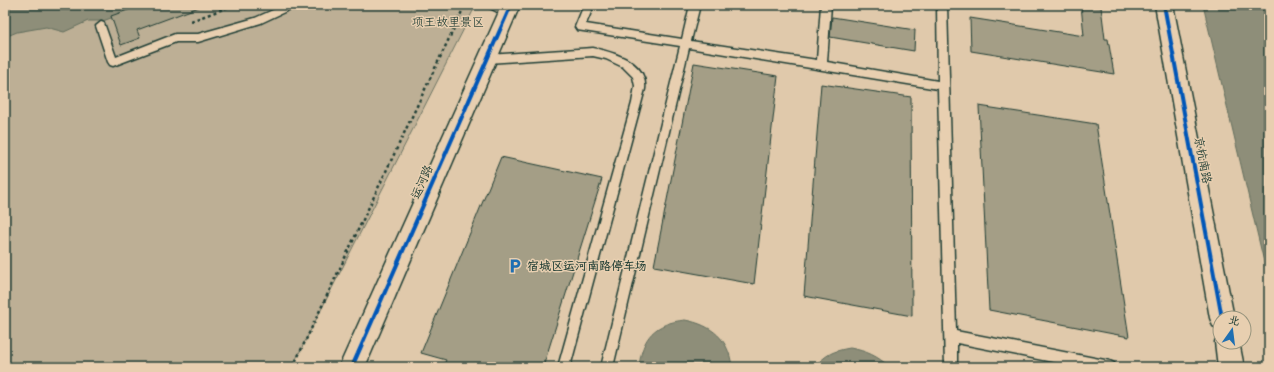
<svg xmlns="http://www.w3.org/2000/svg" width="1274" height="372" font-family="Itim,'LXGW WenKai TC',sans-serif">
	<style>
		.green { fill: #bdaf95; stroke: #6e7664 }
		.water { fill: #8e8e79; stroke: #626e5d }
		.building { fill: #a49e86; stroke: #1f3d34 }
		.lines { fill: none; stroke-linecap: round; stroke-linejoin: round }
		.lane-casing { stroke: #1f3d34; stroke-width: 3 }
		.secondary-casing { stroke: #1f3d34; stroke-width: 3 }
		.path { stroke: #1f3d34; stroke-width: 2.5; stroke-dasharray: 3 3; stroke-linecap: butt }
		.lane { fill: #e8cfb0; fill-rule: evenodd }
		.secondary { fill: #e8cfb0; fill-rule: evenodd }
		.cycleway-casing { stroke: #e8cfb0; stroke-width: 6 }
		.cycleway { stroke: #0057b8; stroke-width: 4 }
		.labels { text-anchor: middle; dominant-baseline: central; stroke-width: 3; stroke-linejoin: round; paint-order: stroke }
		.park-label { font-size: 12px; fill: #2f483e; stroke: #e8cfb0 }
		.street-label { font-size: 12px; fill: #1f3d34; stroke: #e8cfb0 }
		.poi-label { font-size: 12px; font-weight: bold; fill: #1f3d34; stroke: #e8cfb0; text-anchor: start }
	</style>
	<rect width="100%" height="100%" fill="#e0c9ab"/>
	<filter id="ink" filterUnits="userSpaceOnUse"><feTurbulence type="fractalNoise" baseFrequency=".025" numOctaves="2"/><feDisplacementMap in="SourceGraphic" scale="8" xChannelSelector="R" yChannelSelector="G"/><feConvolveMatrix kernelMatrix="1 2 1 2 8 2 1 2 1" color-interpolation-filters="sRGB"/></filter>
	<g filter="url(#ink)">
		<polygon class="green" points="5,5 476,5 292,367 5,367"/>
		<g class="water">
			<polygon points="5,5 145,5 103,21 88,21 64,32 46,27 17,32 5,37"/>
			<polygon points="1203,5 1269,5 1269,283"/>
			<path d="M685,320C712,325 729,339 732,367H639C642,337 655,323 685,320Z"/>
			<path d="M850,348C867,351 877,356 890,367H815C826,354 833,351 850,348Z"/>
		</g>
		<g class="building">
			<polygon points="142,5 199,5 199,7 137,30 140,38 121,45 111,16"/>
			<polygon points="1081,5 1101,7 1105,39 1108,39 1114,74 971,51 970,18 1084,36"/>
			<polygon points="832,17 915,30 914,51 830,37"/>
			<polygon points="694,63 778,76 754,284 654,266"/>
			<polygon points="821,84 911,97 912,316 804,296"/>
			<polygon points="979,106 1096,124 1129,337 989,310"/>
			<polygon points="501,157 602,179 543,367 443,367 446,360 421,353"/>
		</g>
		<g class="lines">
			<g class="lane-casing">
				<g id="lane">
					<polygon points="284,5 297,5 295,7 261,23 198,42 176,42 113,66 110,65 108,62 96,26 101,22 104,23 116,57 175,34 198,34 255,18"/>
					<path d="M486,5C496,5 506,6 512,14L507,17L488,7Z"/>
					<polygon points="584,5 594,5 586,24 682,39 690,5 700,5 691,41 817,60 821,5 831,5 827,62 938,81 937,5 947,5 956,331 1110,361 1114,363 1116,367 1078,367 957,343 957,367 945,367 938,89 689,48 613,367 601,367 680,46 577,30 575,27"/>
					<path d="M593,48C613,52 648,62 645,89L570,367H558L632,103L635,86L633,77L623,67L606,59L593,56L487,63L484,62L482,59L484,56L487,55Z"/>
				</g>
			</g>
			<g class="secondary-casing">
				<g id="secondary">
					<polygon points="502,5 520,5 365,367 339,367"/>
					<polygon points="1155,5 1173,5 1234,318 1220,318 1220,329 1213,326 1210,318"/>
					<polygon points="1218,333 1220,333 1220,342 1239,342 1244,367 1218,367 1215,342"/>
				</g>
			</g>
			<g class="path">
				<polyline points="191,21 234,5"/>
				<polyline points="293,367 465,5"/>
			</g>
			<use href="#lane" class="lane"/>
			<use href="#secondary" class="secondary"/>
			<g class="cycleway-casing">
				<g id="cycleway">
					<polyline points="1164,5 1222,318"/>
					<polyline points="352,367 511,5"/>
				</g>
			</g>
			<use href="#cycleway" class="cycleway"/>
		</g>
	</g>
	<defs>
		<g id="parking-bare" transform="scale(1.2)"><path d="M-3.5-5.5H1a3.5 3.5 0 0 1 0 7H-1V5.5H-3.5ZM-1-3.4V-.6H.8a1.4 1.4 0 0 0 0-2.8Z" fill="#1f6fb2" stroke="#e8cfb0" stroke-width="2.5" paint-order="stroke"/></g>
	</defs>
	<g fill-rule="evenodd">
		<use href="#parking-bare" x="515" y="266"/>
	</g>
	<g class="labels">
		<g class="park-label">
			<text x="448" y="22">项王故里景区</text>
		</g>
		<g class="street-label">
			<text transform="translate(1203 160) rotate(79)">京杭南路</text>
			<text transform="translate(422 182) rotate(-66)">运河路</text>
		</g>
		<g class="poi-label">
			<text x="527" y="266">宿城区运河南路停车场</text>
		</g>
	</g>
	<rect width="1274" height="372" fill="none" stroke="#e8cfb0" stroke-width="20"/>
	<rect x="10" y="10" width="1254" height="352" fill="none" stroke="#1f3d34" stroke-width="1.5" filter="url(#ink)"/>
	<g transform="translate(1232 330) rotate(14)"><circle r="19" fill="#e8cfb0" stroke="#98957e"/>
	<path d="M0-3L7 15L0 10L-7 15Z" fill="#1f6fb2"/>
	<text y="-6" font-size="11" font-weight="bold" text-anchor="middle" fill="#1f3d34">北</text>
	</g>
</svg>
